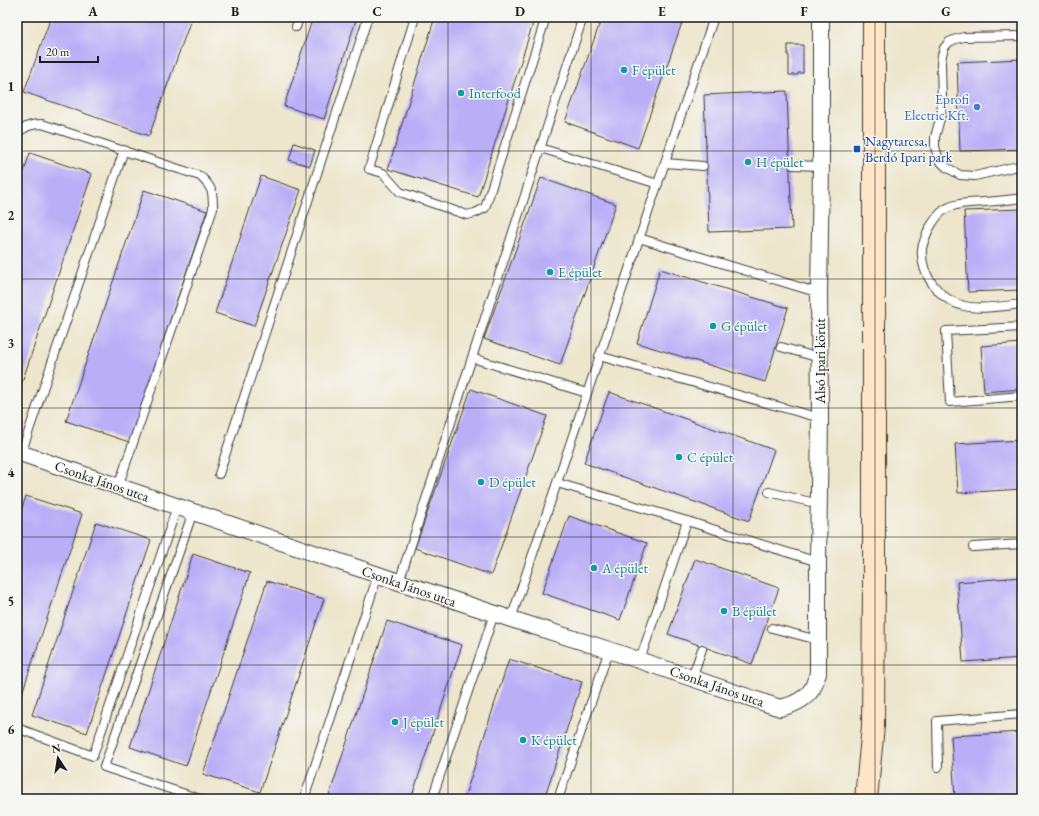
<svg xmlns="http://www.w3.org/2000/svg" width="1039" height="816" font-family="'EB Garamond',serif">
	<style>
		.building { fill: #baaef7 }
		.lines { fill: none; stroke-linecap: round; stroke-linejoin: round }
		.service-casing { stroke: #3b3a36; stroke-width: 10 }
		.minor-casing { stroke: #3b3a36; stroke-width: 18 }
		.secondary-casing { stroke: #3b3a36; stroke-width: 24 }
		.service { stroke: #fff; stroke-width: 8 }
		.minor { stroke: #fff; stroke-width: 16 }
		.secondary { stroke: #fde5c5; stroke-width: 22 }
		.grid { fill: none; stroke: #1c1c1c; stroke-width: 1; stroke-opacity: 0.55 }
		.culture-dot { fill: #0f9aa8; stroke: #f6f6f2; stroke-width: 1.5 }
		.shop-dot { fill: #3f7fe0; stroke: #f6f6f2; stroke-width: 1.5 }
		.transit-dot { fill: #1a4fb4; stroke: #f6f6f2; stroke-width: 1.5 }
		.labels { text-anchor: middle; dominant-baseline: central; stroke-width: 3; stroke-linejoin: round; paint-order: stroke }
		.culture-label { font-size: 14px; fill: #0d838f; stroke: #f6f6f2; text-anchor: start }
		.shop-label { font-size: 14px; fill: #366cbe; stroke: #f6f6f2; text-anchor: end }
		.transit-label { font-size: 14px; fill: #164399; stroke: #f6f6f2; text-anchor: start }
		.street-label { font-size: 14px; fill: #1c1c1c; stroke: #f6f6f2 }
		.neatline { fill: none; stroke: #1c1c1c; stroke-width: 1.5 }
		.grid-label { font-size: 13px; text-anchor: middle; font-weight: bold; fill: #1c1c1c }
	</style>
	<rect width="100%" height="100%" fill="#f6f6f2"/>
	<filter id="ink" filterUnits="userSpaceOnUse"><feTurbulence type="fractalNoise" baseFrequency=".025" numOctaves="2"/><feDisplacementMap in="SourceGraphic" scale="8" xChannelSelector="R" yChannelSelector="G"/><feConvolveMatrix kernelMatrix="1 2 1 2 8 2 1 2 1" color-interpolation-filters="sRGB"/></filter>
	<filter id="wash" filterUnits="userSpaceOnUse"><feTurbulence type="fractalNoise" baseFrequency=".012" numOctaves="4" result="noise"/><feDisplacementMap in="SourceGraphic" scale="16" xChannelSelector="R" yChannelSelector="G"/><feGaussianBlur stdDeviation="0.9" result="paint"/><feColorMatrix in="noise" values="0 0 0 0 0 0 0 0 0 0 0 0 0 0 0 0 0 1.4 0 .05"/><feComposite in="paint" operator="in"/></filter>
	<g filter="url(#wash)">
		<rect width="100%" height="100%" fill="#ede6cc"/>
		<g id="blocks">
			<g class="building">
				<polygon points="51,17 192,17 149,136 24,92"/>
				<polygon points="313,17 357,17 324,119 284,106"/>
				<polygon points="435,17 535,17 478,197 388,169"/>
				<polygon points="602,17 684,17 638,148 565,122"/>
				<polygon points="788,45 803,45 803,73 798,73 798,75 789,75 789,56 788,56"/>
				<polygon points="1022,59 1022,149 960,151 957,62"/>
				<polygon points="787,91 792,229 709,232 704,95"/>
				<polygon points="294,143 315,150 310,166 289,160"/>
				<polygon points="30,153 92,174 17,397 17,192"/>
				<polygon points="261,176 301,190 254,326 215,313"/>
				<polygon points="541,178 616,204 560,365 484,339"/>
				<polygon points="144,190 207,211 129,442 66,421"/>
				<polygon points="1022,209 1022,290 968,292 964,211"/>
				<polygon points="660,269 788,308 765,382 637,343"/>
				<polygon points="1022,343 1022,389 984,392 981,346"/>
				<polygon points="471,389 547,416 491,575 415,548"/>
				<polygon points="609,392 774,450 749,521 584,463"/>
				<polygon points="1022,440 1022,489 958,493 955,444"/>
				<polygon points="26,496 82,514 17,708 17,523"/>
				<polygon points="569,516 647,543 620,620 542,593"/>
				<polygon points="96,522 151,540 87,733 32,715"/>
				<polygon points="193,554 250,573 186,766 130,747"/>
				<polygon points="695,559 779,588 752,664 668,634"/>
				<polygon points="1022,577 1022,658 963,662 957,582"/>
				<polygon points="267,581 324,599 260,792 203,774"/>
				<polygon points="387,621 462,645 411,799 328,799"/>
				<polygon points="509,659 582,682 544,799 464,799"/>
				<polygon points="1022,732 1022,799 955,799 951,736"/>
			</g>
		</g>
	</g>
	<g filter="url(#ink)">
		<use href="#blocks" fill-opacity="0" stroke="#3b3a36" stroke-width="1"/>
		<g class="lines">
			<g class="service-casing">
				<g id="service">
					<polyline points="415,17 369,169 383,173 400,192 467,215 475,213 485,208 546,17"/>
					<polyline points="296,27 299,17"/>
					<polyline points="1022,36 964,37 956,39 949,42 944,48 942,55 941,63 942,102 941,115 935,137 935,147 939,160 946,167 960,175 975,176 1022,165"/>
					<path d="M17,135C23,126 32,124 42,124L200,176C213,188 213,192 213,209L118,487"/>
					<polyline points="540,148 658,184"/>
					<polyline points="665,163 703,166"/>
					<polyline points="793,165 821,166"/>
					<path d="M1022,198C1010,200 998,201 985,202C972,203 956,202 944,210C937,215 933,222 929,229C926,236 923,242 922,249C920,275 940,300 964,306C980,310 1005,306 1022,304"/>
					<polyline points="639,238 819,293"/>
					<polyline points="1022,327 946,331 950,402 1022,396"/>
					<polyline points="781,347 820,358"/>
					<polyline points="599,356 820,418"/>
					<polyline points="472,358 587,393"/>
					<polyline points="21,454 124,150"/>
					<polyline points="219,474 368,17"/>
					<polyline points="557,483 687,521 818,562"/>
					<polyline points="769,492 819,504"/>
					<polyline points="193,512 104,767 200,799"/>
					<polyline points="973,547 1022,544"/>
					<polyline points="399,582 583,17"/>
					<polyline points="511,619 714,17"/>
					<polyline points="772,628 818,640"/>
					<polyline points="640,660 687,521"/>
					<polyline points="692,678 702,649"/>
					<polyline points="17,728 93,756 177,507"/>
					<polyline points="938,767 937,721 1022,714"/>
					<polyline points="304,799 378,575"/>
					<polyline points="432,799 494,614"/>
					<polyline points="558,799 609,650"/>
				</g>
			</g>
			<g class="minor-casing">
				<path id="minor" d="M17,452L399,582L511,619L609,650L780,708C793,705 805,700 812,689C815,684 816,678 818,674V562L820,418L819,293L821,166V17"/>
			</g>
			<g class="secondary-casing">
				<polyline id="secondary" points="866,799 873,726 874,579 874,17"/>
			</g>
			<use href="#service" class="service"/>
			<use href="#minor" class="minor"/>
			<use href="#secondary" class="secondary"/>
		</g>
	</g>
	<path class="grid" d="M164,17V799M306,17V799M448,17V799M591,17V799M733,17V799M875,17V799M17,151H1022M17,279H1022M17,408H1022M17,537H1022M17,665H1022"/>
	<g class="culture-dot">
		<circle cx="624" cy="70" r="4"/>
		<circle cx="461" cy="93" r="4"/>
		<circle cx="748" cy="162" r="4"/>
		<circle cx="550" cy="272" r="4"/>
		<circle cx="713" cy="326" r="4"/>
		<circle cx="679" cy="457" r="4"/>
		<circle cx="481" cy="482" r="4"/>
		<circle cx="594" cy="568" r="4"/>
		<circle cx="724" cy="611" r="4"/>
		<circle cx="395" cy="722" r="4"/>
		<circle cx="523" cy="740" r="4"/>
	</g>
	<circle class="shop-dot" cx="977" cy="107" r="4"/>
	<rect class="transit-dot" x="853" y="145" width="8" height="8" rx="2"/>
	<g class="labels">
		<g class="culture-label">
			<text x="632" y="70">F épület</text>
			<text x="469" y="93">Interfood</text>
			<text x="756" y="162">H épület</text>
			<text x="558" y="272">E épület</text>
			<text x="721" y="326">G épület</text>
			<text x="687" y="457">C épület</text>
			<text x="489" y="482">D épület</text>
			<text x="602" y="568">A épület</text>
			<text x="732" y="611">B épület</text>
			<text x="403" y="722">J épület</text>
			<text x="531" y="740">K épület</text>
		</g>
		<g class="shop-label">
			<text x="969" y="99">Eprofi<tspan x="969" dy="16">Electric Kft.</tspan></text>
		</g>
		<g class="transit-label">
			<text x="865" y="141">Nagytarcsa,<tspan x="865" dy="16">Berdó Ipari park</tspan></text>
		</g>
		<g class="street-label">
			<text transform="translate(820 361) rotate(-90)">Alsó Ipari körút</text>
			<text transform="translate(102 481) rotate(19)">Csonka János utca</text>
			<text transform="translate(409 586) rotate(19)">Csonka János utca</text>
			<text transform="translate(717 686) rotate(19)">Csonka János utca</text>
		</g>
	</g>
	<rect width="1039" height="816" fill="none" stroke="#f6f6f2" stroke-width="44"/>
	<g transform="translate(58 758) rotate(348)" stroke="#f6f6f2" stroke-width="3" paint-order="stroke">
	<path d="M0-3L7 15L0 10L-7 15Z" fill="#1c1c1c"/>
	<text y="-6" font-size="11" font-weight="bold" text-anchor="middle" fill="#1c1c1c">N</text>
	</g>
	<path d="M40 56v6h58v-6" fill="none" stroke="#1c1c1c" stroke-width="2"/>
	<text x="46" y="56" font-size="12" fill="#1c1c1c" stroke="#f6f6f2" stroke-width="3" paint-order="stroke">20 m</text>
	<rect x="22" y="22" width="995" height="772" class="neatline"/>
	<g class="grid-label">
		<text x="93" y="16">A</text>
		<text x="235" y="16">B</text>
		<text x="377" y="16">C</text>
		<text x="520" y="16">D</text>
		<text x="662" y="16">E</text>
		<text x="804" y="16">F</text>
		<text x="946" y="16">G</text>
		<text x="11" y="91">1</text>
		<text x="11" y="220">2</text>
		<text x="11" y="348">3</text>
		<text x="11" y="477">4</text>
		<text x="11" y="606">5</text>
		<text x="11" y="734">6</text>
	</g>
</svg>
